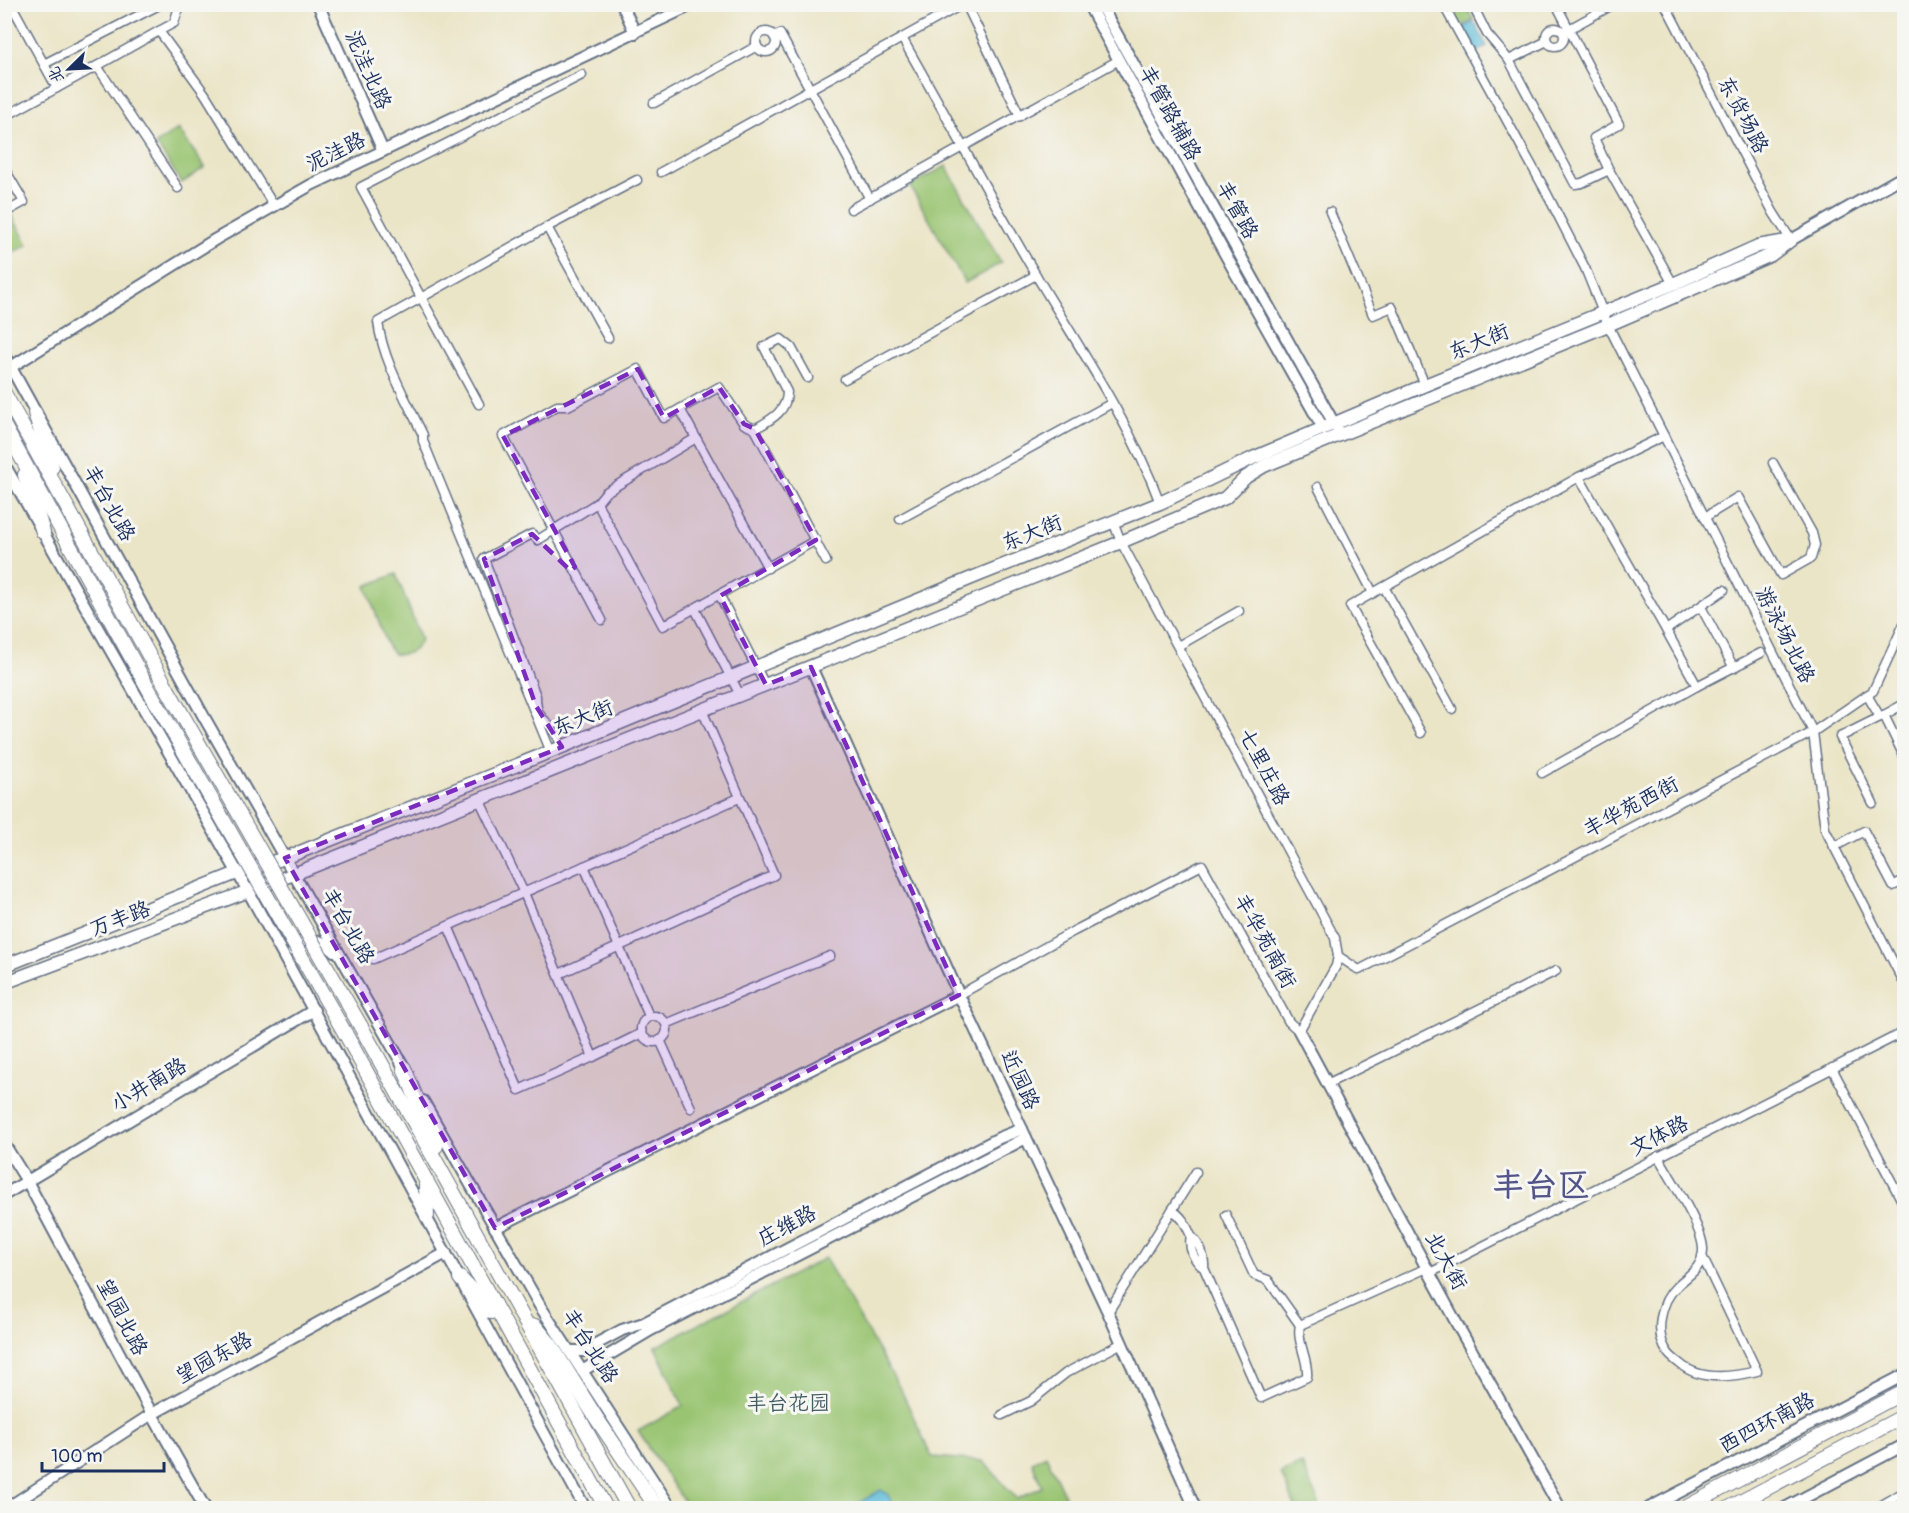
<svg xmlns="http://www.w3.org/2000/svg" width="1909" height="1513" font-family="Pangolin,'LXGW WenKai TC',sans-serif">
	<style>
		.green { fill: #99c471; stroke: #5a7a68; stroke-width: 1.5 }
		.water { fill: #59bad7; stroke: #3a749a; stroke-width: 1.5 }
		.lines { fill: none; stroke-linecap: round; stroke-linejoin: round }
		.minor-casing { stroke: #646f83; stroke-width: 11 }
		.tertiary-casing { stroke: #646f83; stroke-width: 14 }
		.secondary-casing { stroke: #646f83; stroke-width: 15 }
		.trunk-casing { stroke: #646f83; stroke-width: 16 }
		.minor { stroke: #fff; stroke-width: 8 }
		.tertiary { stroke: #fff; stroke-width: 10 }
		.secondary { stroke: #fff; stroke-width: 12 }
		.trunk { stroke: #fff; stroke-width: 14 }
		.trunk-bridge-casing { stroke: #646f83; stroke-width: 16; stroke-linecap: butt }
		.trunk-bridge { stroke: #fff; stroke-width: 14 }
		.marked { fill: #7b2cbf; fill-opacity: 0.2; stroke: #7b2cbf; stroke-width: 4.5; stroke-dasharray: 12 8; stroke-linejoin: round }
		.labels { text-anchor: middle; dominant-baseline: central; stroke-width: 6; stroke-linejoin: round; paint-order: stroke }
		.street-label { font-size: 21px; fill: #1b2f5e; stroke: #f6f6f2 }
		.park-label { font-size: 21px; fill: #415c64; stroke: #f6f6f2 }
		.town-label { font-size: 33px; font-weight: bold; fill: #535489; stroke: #f6f6f2 }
	</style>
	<rect width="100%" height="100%" fill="#f6f6f2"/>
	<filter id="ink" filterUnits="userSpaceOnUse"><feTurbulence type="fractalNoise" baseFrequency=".0167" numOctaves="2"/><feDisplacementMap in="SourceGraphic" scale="12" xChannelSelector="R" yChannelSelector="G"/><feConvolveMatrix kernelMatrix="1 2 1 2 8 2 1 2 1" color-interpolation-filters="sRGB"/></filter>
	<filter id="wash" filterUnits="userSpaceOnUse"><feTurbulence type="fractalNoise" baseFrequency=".008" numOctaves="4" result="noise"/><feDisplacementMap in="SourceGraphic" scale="24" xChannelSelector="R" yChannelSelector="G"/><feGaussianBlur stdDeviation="1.35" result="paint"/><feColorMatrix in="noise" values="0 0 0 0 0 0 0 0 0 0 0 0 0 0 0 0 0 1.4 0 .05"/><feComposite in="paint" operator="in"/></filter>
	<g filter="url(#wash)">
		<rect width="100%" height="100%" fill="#ebe5c7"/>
		<g class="green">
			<polygon points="1445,5 1465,5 1474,20 1459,28"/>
			<polygon points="178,129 205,167 182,183 156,144"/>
			<polygon points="946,166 1001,263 965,283 910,186"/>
			<polygon points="11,214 28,245 11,254 5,241 4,217"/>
			<path d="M396,574L421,639C417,652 406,656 394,654L388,647L366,586Z"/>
			<polygon points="825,1258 902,1392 932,1457 983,1461 1017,1499 1042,1487 1032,1462 1046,1455 1070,1508 688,1508 638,1431 683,1406 655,1347"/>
			<polygon points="1302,1464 1321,1508 1296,1508 1281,1473"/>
		</g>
		<g class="water">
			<polygon points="1474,22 1487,46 1472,54 1459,30"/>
			<polygon points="881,1490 888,1495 892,1503 891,1508 855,1508 857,1504"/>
		</g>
	</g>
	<g filter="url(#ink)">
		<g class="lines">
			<g class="minor-casing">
				<g id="minor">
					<polyline points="184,4 178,10 174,23 159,31 205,94 274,206"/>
					<polyline points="966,4 1020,116"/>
					<polyline points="1443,4 1544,188 1585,268 1608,325 1813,732 1825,829 1904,983"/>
					<polyline points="1472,4 1487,34 1509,60 1575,184 1582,183 1609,170 1673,284"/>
					<polyline points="1556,4 1569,29 1566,30"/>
					<polyline points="1665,4 1773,212 1791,240"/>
					<circle cx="1555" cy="37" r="9"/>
					<circle cx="766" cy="42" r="10"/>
					<polyline points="774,37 780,34 870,199"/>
					<polyline points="902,38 963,4"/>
					<polyline points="1509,60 1547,41"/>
					<polyline points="44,64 161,4"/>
					<polyline points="97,66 159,31"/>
					<polyline points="57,88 97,66 178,188"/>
					<polyline points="654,103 757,46"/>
					<polyline points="4,117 57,88 11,4"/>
					<polyline points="4,168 24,202 4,213"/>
					<polyline points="1609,170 1594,138 1619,124 1569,29 1614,4"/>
					<path d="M661,172L902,38C947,117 990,197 1036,275C1080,349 1130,422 1160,503"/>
					<polyline points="851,209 1119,60"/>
					<polyline points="1330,212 1373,315 1392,307 1425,385"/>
					<polyline points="547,227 608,338"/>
					<polyline points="845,379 1036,275"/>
					<polyline points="479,404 361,187 582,75"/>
					<polyline points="680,409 768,568"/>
					<path d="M755,429C770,420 787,412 787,392L764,347L781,339L791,347L808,378"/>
					<polyline points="1579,477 1664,436"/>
					<polyline points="1318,487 1373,593"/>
					<polyline points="597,503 606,492 696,438"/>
					<polyline points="1705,517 1738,497 1781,575 1811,558 1815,545 1812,533 1773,463"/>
					<polyline points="900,519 1112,403"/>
					<polyline points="1384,587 1452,709"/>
					<polyline points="720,596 765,685"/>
					<polyline points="1701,607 1734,668"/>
					<polyline points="695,609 740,695"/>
					<polyline points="602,620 503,436 557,406 568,406 638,369 664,418 719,387 744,424 755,429 826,561"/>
					<polyline points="1178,646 1239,611"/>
					<polyline points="1697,686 1761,653"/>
					<polyline points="1867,695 1880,717"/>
					<polyline points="1904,704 1884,715 1904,756"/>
					<polyline points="1421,733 1350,606 1579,477 1666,630"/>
					<path d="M562,747C560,743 559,738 556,734C546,717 536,721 536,696L484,559L532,534L538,540L597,503L663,626L816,540"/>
					<path d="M551,752L423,441V435C406,399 383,361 378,322L547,227L637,180"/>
					<polyline points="1542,773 1697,686 1666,630 1724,590"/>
					<polyline points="1873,803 1840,737 1884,715"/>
					<polyline points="1834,847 1864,831 1893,886 1904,880"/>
					<polyline points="584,866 649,1016"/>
					<polyline points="448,926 519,1090 593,1057 524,893 479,799"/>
					<polyline points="1338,956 1359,970 1813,732 1873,691 1904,624"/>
					<polyline points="373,959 739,798"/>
					<polyline points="559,974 774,875 702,710"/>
					<polyline points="959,995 1074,931 1202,865 1289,1022 1299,1031 1336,966 1338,956 1335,938 1121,542 1113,521"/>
					<circle cx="654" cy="1029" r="13"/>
					<polyline points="666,1024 830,956"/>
					<polyline points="660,1040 691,1108"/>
					<polyline points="593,1057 642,1033"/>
					<polyline points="1832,1068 1904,1205"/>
					<polyline points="1327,1084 1556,971"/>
					<path d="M1658,1156C1670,1178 1704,1228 1703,1251C1702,1269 1688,1275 1677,1286C1660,1302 1654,1334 1668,1353C1671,1357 1675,1360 1679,1363C1699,1381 1733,1377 1757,1371L1702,1256"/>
					<path d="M1172,1210C1183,1217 1186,1225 1191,1236"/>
					<polyline points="1226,1215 1254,1275 1268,1280 1300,1325"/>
					<path d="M1204,1268C1205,1257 1200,1244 1191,1236C1188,1248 1194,1261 1204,1268L1261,1398L1307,1377C1309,1359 1296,1342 1300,1325L1427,1268"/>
					<polyline points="1430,1273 1904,1032"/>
					<polyline points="1108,1312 1196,1172"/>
					<polyline points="1002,1415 1031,1401 1066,1373 1122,1343"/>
					<polyline points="1877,1508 1904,1492"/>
				</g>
			</g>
			<g class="tertiary-casing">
				<g id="tertiary">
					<polyline points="318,4 383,151"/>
					<polyline points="622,4 635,33"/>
					<polyline points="1088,4 1236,274 1323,428"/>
					<polyline points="1100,4 1337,429"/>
					<polyline points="1791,240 1904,176"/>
					<polyline points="4,355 204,717 408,1074"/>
					<polyline points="11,367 216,239 311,185 694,4"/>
					<polyline points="4,464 248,891 585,1508"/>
					<polyline points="811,667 959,995 1108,1312 1195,1508"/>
					<path d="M293,951L298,943C313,936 323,941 334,951"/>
					<polyline points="1299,1031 1458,1326 1560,1508"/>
					<polyline points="423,1101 540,1306 671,1508"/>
					<polyline points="4,1144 27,1181 152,1414 205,1508"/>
					<polyline points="4,1195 314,1010"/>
					<polyline points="495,1228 959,995"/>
					<polyline points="569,1351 583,1351 622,1330 644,1323 999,1138 1022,1129"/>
					<polyline points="582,1371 651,1330 1026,1138"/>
					<polyline points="7,1508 152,1414 446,1253"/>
					<polyline points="1649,1508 1904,1375"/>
					<polyline points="1785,1508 1904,1445"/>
				</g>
			</g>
			<g class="secondary-casing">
				<g id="secondary">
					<polyline points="4,966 237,873 285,858 562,747 979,575 1160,503 1253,458 1425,385 1673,284 1758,246 1787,241"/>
					<polyline points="4,983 294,874 1121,542 1225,498 1246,477 1264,466 1608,325 1771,255 1791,240"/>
				</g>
			</g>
			<g class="trunk-casing">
				<g id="trunk">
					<polyline points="4,393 168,690"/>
					<polyline points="35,413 52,467"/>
					<polyline points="4,426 153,697"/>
					<polyline points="25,475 43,532"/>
					<polyline points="360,1025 629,1508"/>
					<polyline points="345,1033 606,1508"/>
					<polyline points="404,1068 436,1146"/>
					<polyline points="426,1185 427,1216"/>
					<polyline points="460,1278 491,1312"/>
					<polyline points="535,1326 550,1344 597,1419 657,1508"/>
					<polyline points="1729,1508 1904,1416"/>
				</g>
			</g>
			<use href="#minor" class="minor"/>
			<use href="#tertiary" class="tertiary"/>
			<use href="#secondary" class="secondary"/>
			<use href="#trunk" class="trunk"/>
			<g class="trunk-bridge-casing">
				<g id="trunk-bridge">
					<polyline points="168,690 360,1025"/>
					<polyline points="153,697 345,1033"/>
					<polyline points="1685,1508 1904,1392"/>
				</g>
			</g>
			<use href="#trunk-bridge" class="trunk-bridge"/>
		</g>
	</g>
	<path class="marked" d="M638,369L664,418L719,387L744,424L755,429L816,540L720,596L766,685L811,667L959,995L495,1228L285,858L562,747L536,706L484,559L532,534L571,571L575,567L503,436Z"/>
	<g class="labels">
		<g class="street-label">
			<text transform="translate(368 70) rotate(66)">泥洼北路</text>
			<text transform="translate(1170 113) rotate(61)">丰管路辅路</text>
			<text transform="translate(1743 115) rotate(62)">东货场路</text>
			<text transform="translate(336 152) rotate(-26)">泥洼路</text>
			<text transform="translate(1237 210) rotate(61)">丰管路</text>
			<text transform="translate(1479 342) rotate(-22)">东大街</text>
			<text transform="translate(109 503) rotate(61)">丰台北路</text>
			<text transform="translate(1032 533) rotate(-22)">东大街</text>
			<text transform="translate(1785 635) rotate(63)">游泳场北路</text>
			<text transform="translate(583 718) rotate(-22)">东大街</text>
			<text transform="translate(1264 767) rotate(62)">七里庄路</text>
			<text transform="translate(1631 807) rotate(-28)">丰华苑西街</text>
			<text transform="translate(120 919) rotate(-21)">万丰路</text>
			<text transform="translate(348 926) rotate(60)">丰台北路</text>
			<text transform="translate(1265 941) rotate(61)">丰华苑南街</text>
			<text transform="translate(1020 1080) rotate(65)">近园路</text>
			<text transform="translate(149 1085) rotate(-31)">小井南路</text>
			<text transform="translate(1659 1136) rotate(-27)">文体路</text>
			<text transform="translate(787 1226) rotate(-28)">庄维路</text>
			<text transform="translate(1446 1261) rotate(61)">北大街</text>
			<text transform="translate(122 1317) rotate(62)">望园北路</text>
			<text transform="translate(590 1346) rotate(57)">丰台北路</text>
			<text transform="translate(214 1358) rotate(-29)">望园东路</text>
			<text transform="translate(1767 1423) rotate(-28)">西四环南路</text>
		</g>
		<g class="park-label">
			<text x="788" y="1403">丰台花园</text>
		</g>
		<g class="town-label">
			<text x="1541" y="1185">丰台区</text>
		</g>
	</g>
	<rect width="1909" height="1513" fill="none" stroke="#f6f6f2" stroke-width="24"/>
	<g transform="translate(69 69) rotate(246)" stroke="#f6f6f2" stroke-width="4.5" paint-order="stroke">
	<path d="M0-4.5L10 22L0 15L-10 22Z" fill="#1b2f5e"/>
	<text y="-9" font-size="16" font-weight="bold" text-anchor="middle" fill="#1b2f5e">北</text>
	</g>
	<path d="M42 1462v9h122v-9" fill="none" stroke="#1b2f5e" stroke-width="3"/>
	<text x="51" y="1462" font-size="18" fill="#1b2f5e" stroke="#f6f6f2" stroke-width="4.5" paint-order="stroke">100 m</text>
</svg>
